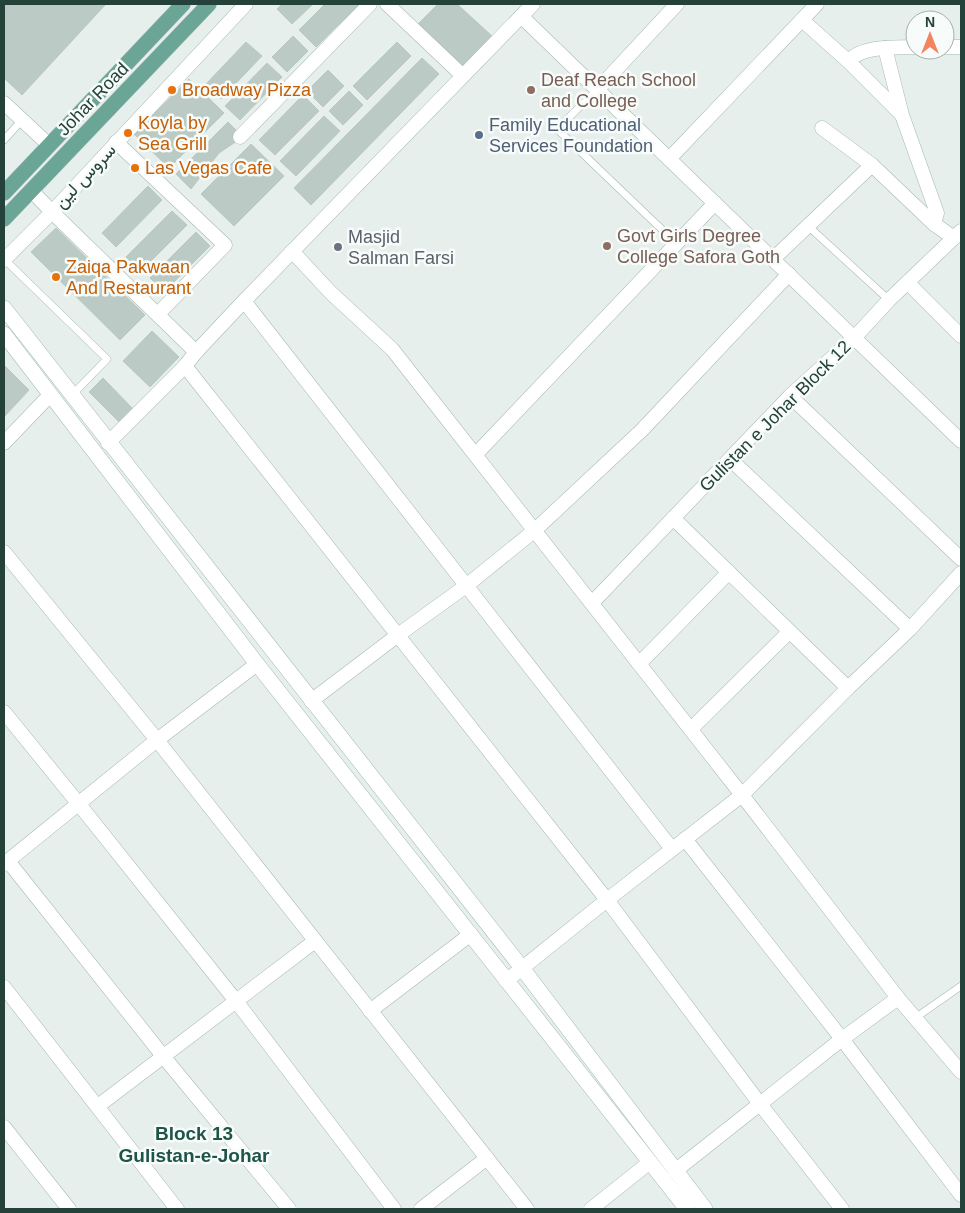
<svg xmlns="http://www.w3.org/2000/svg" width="965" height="1213" font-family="Helvetica,Vazirmatn,sans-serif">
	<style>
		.building { fill: #bbcac4; stroke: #b8c9c2 }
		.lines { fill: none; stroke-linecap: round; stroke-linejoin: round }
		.lane-casing { stroke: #a8b8b2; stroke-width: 8 }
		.street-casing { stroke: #a8b8b2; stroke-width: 15 }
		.secondary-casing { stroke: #a4bbb3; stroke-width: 16 }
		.primary-casing { stroke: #c2cac8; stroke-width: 16 }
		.lane { stroke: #fff; stroke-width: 7 }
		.street { stroke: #fff; stroke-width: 14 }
		.secondary { stroke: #fff; stroke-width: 15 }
		.primary { stroke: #6aa596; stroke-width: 15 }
		.food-dot { fill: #e8710a; stroke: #f7fbf9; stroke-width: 2 }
		.education-dot { fill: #8d6e63; stroke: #f7fbf9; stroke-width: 2 }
		.service-dot { fill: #5c6f8a; stroke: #f7fbf9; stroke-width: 2 }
		.worship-dot { fill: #6b7280; stroke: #f7fbf9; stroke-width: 2 }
		.labels { text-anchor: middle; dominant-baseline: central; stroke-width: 5; stroke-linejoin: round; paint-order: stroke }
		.education-label { font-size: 18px; fill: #785e54; stroke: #f7fbf9; text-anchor: start }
		.food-label { font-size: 18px; fill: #c56008; stroke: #f7fbf9; text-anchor: start }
		.street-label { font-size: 18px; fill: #24423a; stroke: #f7fbf9 }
		.service-label { font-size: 18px; fill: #4e5e75; stroke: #f7fbf9; text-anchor: start }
		.worship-label { font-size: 18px; fill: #5b616d; stroke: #f7fbf9; text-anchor: start }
		.neighbourhood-label { font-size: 19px; font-weight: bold; fill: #1f5548; stroke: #f7fbf9 }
	</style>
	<rect width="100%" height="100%" fill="#e6efeb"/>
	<g class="building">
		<polygon points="4,4 106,4 22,95 4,78"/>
		<polygon points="282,4 313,4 292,24 277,9"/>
		<polygon points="325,4 356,4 358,5 316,47 299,30"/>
		<polygon points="438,4 457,4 492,36 462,68 418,24"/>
		<polygon points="293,36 308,51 287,72 272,57"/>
		<polygon points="246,42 262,56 221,99 206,84"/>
		<polygon points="397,42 411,56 367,100 353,86"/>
		<polygon points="422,58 439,74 311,205 294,188"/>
		<polygon points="267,63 282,77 240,120 225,106"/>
		<polygon points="328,70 344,86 323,107 307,91"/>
		<polygon points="189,79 224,113 169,168 134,134"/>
		<polygon points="349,91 363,105 343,125 329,111"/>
		<polygon points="303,95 319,111 275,155 259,140"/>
		<polygon points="324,116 340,131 296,176 280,161"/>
		<polygon points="228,122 243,137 219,153 191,189 176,174"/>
		<polygon points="251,144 284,176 234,226 201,194"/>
		<polygon points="148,186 162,200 116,247 102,233"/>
		<polygon points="172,211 187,225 141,271 126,257"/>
		<polygon points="56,228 145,315 120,340 31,252"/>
		<polygon points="196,232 210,246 164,292 150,278"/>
		<polygon points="152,331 179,357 150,387 123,361"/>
		<polygon points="4,365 29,390 4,417"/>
		<polygon points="103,378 134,410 121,424 89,392"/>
	</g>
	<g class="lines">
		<g class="lane-casing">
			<g id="lane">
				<polyline points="597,90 557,129 676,243"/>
				<polyline points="4,140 22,120"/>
				<polyline points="808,226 889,300"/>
				<polyline points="4,259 107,359 72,395"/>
				<polyline points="915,1018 961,986"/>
			</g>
		</g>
		<g class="street-casing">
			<g id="street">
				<polyline points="387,4 462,75"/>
				<polyline points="521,16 961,441"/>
				<polyline points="802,20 848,61 901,114"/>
				<polyline points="945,47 961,47"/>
				<polyline points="885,48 902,115 937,213 934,224"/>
				<path d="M848,61C864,45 893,48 915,47"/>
				<polyline points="597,90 677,4"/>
				<polyline points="4,103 49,145"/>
				<polyline points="822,128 872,165 934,224 954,238"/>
				<polyline points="240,137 370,4"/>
				<polyline points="116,142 225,245 158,314"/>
				<polyline points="669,159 817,4"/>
				<polyline points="31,190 52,212 196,352"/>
				<polyline points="292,251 331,293 392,349 742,795 898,998 961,1072"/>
				<polyline points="773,259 872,165"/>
				<polyline points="4,260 52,212 246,4"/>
				<polyline points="908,283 961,336"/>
				<polyline points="244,301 672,849"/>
				<polyline points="185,366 607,900 760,1104 842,1209"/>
				<polyline points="790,396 961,559"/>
				<polyline points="4,443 50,395"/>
				<polyline points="108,443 185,366 196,352 244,301 533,4"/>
				<polyline points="476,454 715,203"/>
				<polyline points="730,459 910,629"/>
				<polyline points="673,518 848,688"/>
				<polyline points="4,552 157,740 527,1209"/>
				<polyline points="592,603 790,396 854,338 889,300 961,231"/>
				<polyline points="639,664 729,572"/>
				<polyline points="311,701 398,635 466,586 535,530 642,430 789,274"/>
				<polyline points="4,712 78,803 236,1001 394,1209"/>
				<polyline points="691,729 789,632"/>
				<polyline points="685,839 842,1039 961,1195"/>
				<polyline points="8,861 163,1056 289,1209"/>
				<polyline points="4,864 157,740 257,664"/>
				<polyline points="506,981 607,900 742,795 848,688 910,629 961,573"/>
				<polyline points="4,987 177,1209"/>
				<polyline points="370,1011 471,934"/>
				<polyline points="98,1106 315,941"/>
				<polyline points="4,1127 69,1209"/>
				<polyline points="675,1171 842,1039 898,998"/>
				<polyline points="421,1209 487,1158"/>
				<polyline points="591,1209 650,1162"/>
			</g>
		</g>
		<g class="secondary-casing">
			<g id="secondary">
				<polyline points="4,308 522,968 705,1209"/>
				<polyline points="4,334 257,664 687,1209"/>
			</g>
		</g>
		<g class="primary-casing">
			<g id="primary">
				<polyline points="4,193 183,4"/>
				<polyline points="4,219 209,4"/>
			</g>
		</g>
		<use href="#lane" class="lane"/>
		<use href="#street" class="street"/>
		<use href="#secondary" class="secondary"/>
		<use href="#primary" class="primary"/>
	</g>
	<g class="food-dot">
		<circle cx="172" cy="90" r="5"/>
		<circle cx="128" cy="133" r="5"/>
		<circle cx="135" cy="168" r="5"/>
		<circle cx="56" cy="277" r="5"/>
	</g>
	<g class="education-dot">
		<circle cx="531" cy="90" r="5"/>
		<circle cx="607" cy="246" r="5"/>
	</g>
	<circle class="service-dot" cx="479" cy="135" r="5"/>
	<circle class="worship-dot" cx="338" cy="247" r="5"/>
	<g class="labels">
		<g class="education-label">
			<text x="541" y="80">Deaf Reach School<tspan x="541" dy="21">and College</tspan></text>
			<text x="617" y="236">Govt Girls Degree<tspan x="617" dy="21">College Safora Goth</tspan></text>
		</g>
		<g class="food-label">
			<text x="182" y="90">Broadway Pizza</text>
			<text x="138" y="123">Koyla by<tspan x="138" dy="21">Sea Grill</tspan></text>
			<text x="145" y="168">Las Vegas Cafe</text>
			<text x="66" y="267">Zaiqa Pakwaan<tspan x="66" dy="21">And Restaurant</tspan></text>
		</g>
		<g class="street-label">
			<text transform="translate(93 99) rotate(-46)">Johar Road</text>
			<text transform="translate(85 176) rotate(-47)">سروس لین</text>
			<text transform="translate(775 416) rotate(-45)">Gulistan e Johar Block 12</text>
		</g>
		<g class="service-label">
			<text x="489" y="125">Family Educational<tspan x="489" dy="21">Services Foundation</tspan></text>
		</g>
		<g class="worship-label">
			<text x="348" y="237">Masjid<tspan x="348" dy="21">Salman Farsi</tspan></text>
		</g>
		<g class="neighbourhood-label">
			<text x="194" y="1133">Block 13<tspan x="194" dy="22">Gulistan-e-Johar</tspan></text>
		</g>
	</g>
	<rect width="965" height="1213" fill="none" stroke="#24423a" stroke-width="10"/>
	<g transform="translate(930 35)"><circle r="24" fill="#f7fbf9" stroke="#a3b1ad"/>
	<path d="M0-4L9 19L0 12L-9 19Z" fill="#f4845f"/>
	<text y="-8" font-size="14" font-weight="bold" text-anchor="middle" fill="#24423a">N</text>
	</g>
</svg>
